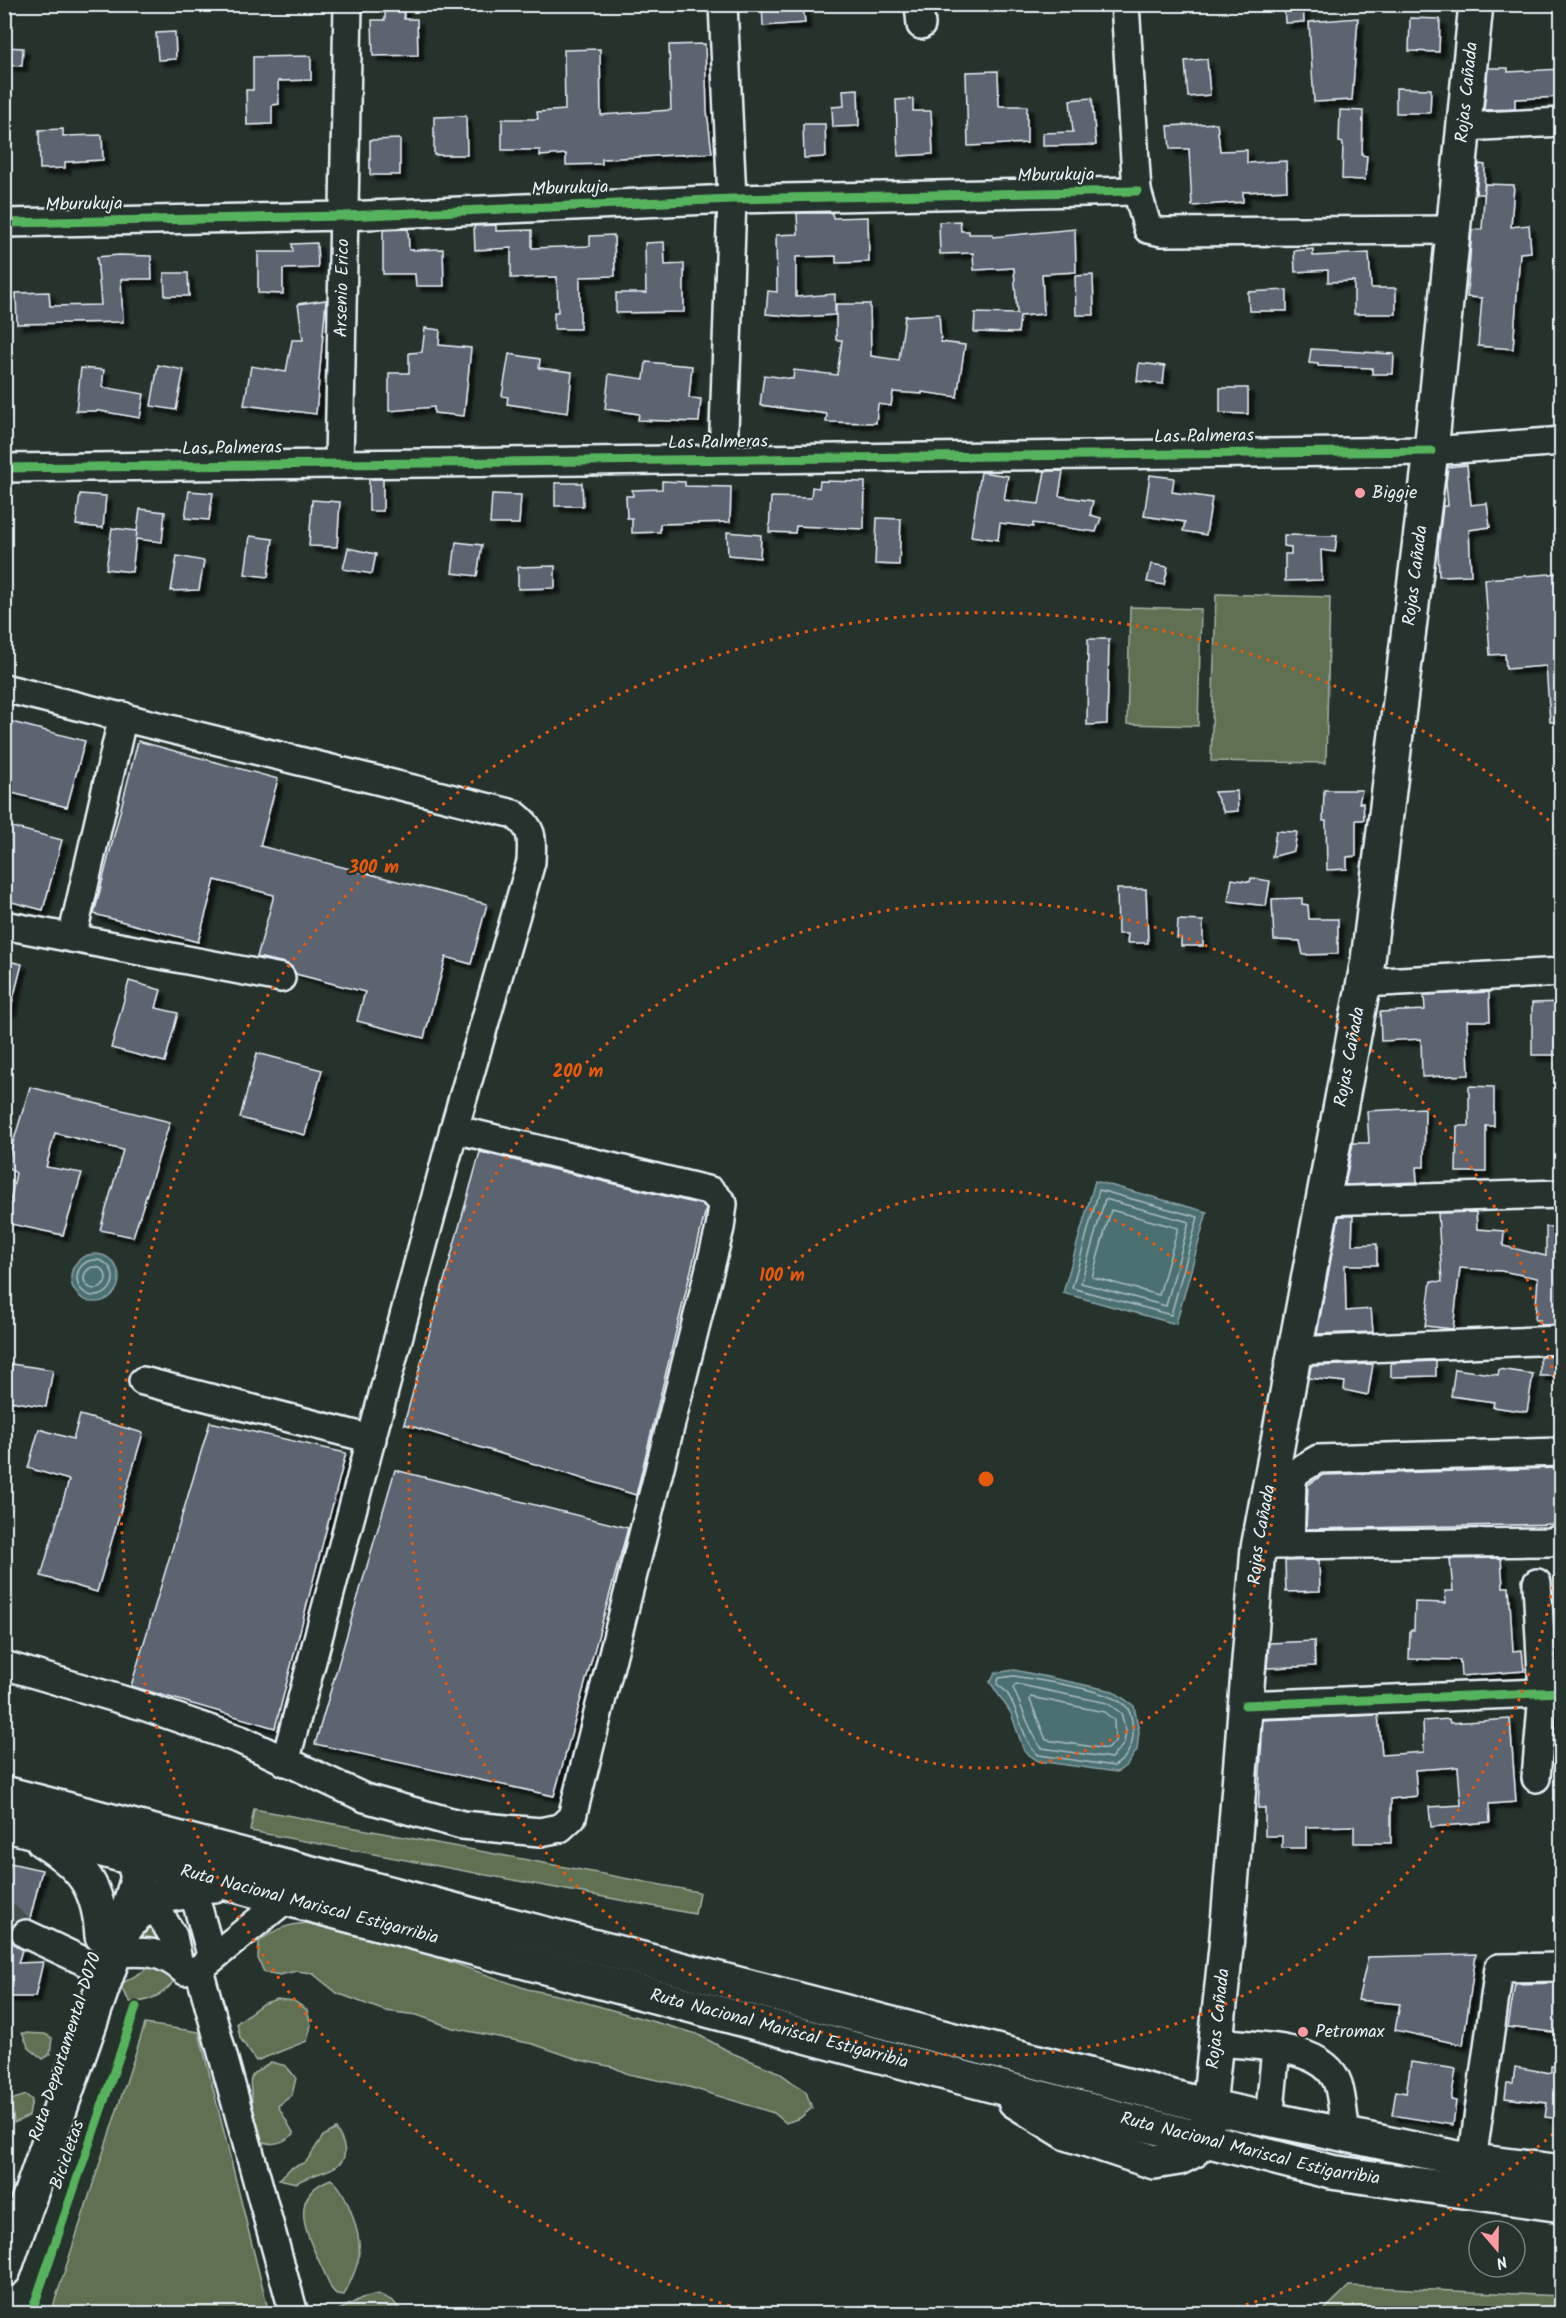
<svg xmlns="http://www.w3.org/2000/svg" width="1566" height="2318" font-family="Kalam,sans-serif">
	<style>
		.green { fill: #607152; stroke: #a4b1a5; stroke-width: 1.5 }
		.water { fill: #4c6f72; stroke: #8aa3a8; stroke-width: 1.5 }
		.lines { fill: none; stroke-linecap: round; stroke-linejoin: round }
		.shore { stroke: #aabdc2; stroke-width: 1.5 }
		.building { fill: #5c6371; stroke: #e8f1f8; stroke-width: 1.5; filter: url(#shadow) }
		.minor-tunnel { stroke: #43504b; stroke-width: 27; stroke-dasharray: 27 14; stroke-linecap: butt }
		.minor-casing { stroke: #e8f1f8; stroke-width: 32 }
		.major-casing { stroke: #e8f1f8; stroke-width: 38 }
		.highway-casing { stroke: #e8f1f8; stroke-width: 38 }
		.minor { stroke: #26332d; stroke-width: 27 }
		.major { stroke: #26332d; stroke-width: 33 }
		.highway { stroke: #26332d; stroke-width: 33 }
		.cycleway-casing { stroke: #26332d; stroke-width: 13 }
		.cycleway { stroke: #56b35d; stroke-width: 9 }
		.ring { fill: none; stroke: #e8590c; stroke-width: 3; stroke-dasharray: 3 6 }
		.poi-dot { fill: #ff9aa2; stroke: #26332d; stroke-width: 2 }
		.labels { text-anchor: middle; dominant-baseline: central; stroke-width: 4.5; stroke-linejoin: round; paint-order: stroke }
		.street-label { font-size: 18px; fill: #e8f1f8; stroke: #26332d }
		.poi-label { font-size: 18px; fill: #e8f1f8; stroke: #26332d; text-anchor: start }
		.centre { fill: #e8590c; stroke: #26332d; stroke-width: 3 }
		.ring-label { font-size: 18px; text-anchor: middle; font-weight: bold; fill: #e8590c; stroke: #26332d; stroke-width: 4.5; stroke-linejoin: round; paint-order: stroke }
	</style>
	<defs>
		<filter id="shadow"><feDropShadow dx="5.5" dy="5.5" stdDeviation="1.5" flood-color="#0009"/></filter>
	</defs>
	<rect width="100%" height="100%" fill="#26332d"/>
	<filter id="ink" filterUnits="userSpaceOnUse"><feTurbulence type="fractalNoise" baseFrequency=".0167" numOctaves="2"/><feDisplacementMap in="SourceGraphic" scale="12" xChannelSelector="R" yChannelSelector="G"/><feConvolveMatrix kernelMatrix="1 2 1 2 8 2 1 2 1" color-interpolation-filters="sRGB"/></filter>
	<g filter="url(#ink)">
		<g class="green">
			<polygon points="1216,594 1330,597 1326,763 1211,761"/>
			<polygon points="1130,607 1201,609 1198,726 1127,724"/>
			<polygon points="254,1809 699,1892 695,1914 250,1831"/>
			<polygon points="151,1923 167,1948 133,1949 136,1926"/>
			<path d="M310,1923L380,1937L527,1989L566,1997L697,2034L732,2053L778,2072L806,2092L812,2108L800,2118L786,2123L774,2113L682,2085L628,2074L613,2067L580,2060L533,2044L453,2028L417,2015L385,2011L337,1993L312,1973L296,1971L280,1975L264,1972L258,1958L259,1942C276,1928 288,1924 310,1923Z"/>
			<path d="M154,1965L172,1972L173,1982C164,1995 146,2003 130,2002L119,1985Z"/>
			<polygon points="277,1999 294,2001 307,2010 311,2025 307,2041 256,2061 240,2038 237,2023 262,2004"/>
			<polygon points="145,2024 199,2032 269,2313 51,2313"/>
			<polygon points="22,2033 45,2034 52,2038 50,2054 43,2059 29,2048"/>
			<path d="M271,2062L286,2066L296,2078L292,2095L278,2106L294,2134C278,2147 268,2146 250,2136C251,2126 252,2116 252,2106C252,2078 242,2079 271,2062Z"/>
			<polygon points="26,2095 32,2100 29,2116 14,2123 11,2100"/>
			<path d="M336,2129C363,2172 321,2168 296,2183L279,2179L291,2168L306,2162L323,2136Z"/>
			<path d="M331,2179C347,2190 362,2237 359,2256C357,2270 350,2283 344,2295L336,2294L331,2288C317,2251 277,2199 331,2179Z"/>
			<polygon points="1349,2286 1561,2296 1561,2313 1321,2313"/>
			<polygon points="378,2294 393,2301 403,2313 333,2313 362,2298"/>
		</g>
		<g class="water">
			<polygon points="1095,1181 1207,1212 1176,1324 1063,1293"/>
			<circle cx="95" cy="1278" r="24"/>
			<polygon points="1014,1670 1113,1691 1134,1706 1139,1731 1137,1750 1127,1765 1117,1772 1038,1761 1024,1751 1011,1713 990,1682 995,1673"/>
		</g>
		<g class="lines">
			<g class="shore">
				<polygon points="1099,1190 1198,1217 1171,1315 1072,1288"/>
				<polygon points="1105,1199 1189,1222 1166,1306 1081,1283"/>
				<polygon points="1111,1210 1178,1228 1159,1295 1092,1277"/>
				<circle cx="95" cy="1278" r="18"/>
				<circle cx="95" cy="1278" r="11"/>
				<path d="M1014,1676C1040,1681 1114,1689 1128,1709C1132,1715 1133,1729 1133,1736C1131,1750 1126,1759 1114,1766L1039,1755C1023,1745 1020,1711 1007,1693C1005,1690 1000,1687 997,1684L999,1678Z"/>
				<path d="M1016,1684L1107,1703L1121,1713L1126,1731L1124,1744L1111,1758L1042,1748C1035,1744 1019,1700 1013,1688Z"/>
				<polygon points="1031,1697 1104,1712 1114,1720 1115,1742 1107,1749 1046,1740 1030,1700"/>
			</g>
		</g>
		<g class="building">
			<polygon points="385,4 404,4 404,19 417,19 418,55 373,56 372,20 385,20"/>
			<polygon points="762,4 803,4 805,23 763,26"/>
			<polygon points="1284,4 1303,4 1304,22 1285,23"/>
			<polygon points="1358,18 1352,100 1314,102 1309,22"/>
			<polygon points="1410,18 1440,19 1439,52 1409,51"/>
			<polygon points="175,32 176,59 158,60 156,33"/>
			<polygon points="705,44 707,111 712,153 602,159 602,164 566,165 566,154 540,156 540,150 502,150 502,119 538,119 537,112 565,110 564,50 600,49 601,115 671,110 669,45"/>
			<polygon points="4,47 23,48 22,66 4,65"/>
			<polygon points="311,56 311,80 278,81 279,104 272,105 272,124 247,125 246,90 253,90 253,57"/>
			<polygon points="1207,59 1210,95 1188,97 1185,61"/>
			<polygon points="1488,68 1508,68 1508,72 1561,69 1562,97 1515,99 1515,109 1484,110"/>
			<polygon points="998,71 999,106 1027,106 1027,143 968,146 966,72"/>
			<polygon points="1396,88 1431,89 1430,113 1396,113"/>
			<polygon points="858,89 859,126 833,127 832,107 844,106 843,90"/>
			<polygon points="1092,98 1096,145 1043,146 1043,133 1073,132 1070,100"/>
			<polygon points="913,99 913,111 931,111 933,154 898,156 896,100"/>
			<polygon points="1340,110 1363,111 1362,155 1367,156 1365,180 1342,179 1343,143 1339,142"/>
			<polygon points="466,116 467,155 434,155 434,117"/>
			<polygon points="1217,123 1220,151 1247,150 1247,163 1286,161 1287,190 1243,192 1243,202 1192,206 1189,149 1170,149 1168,126"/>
			<polygon points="803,124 825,124 826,157 804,158"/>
			<polygon points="63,129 63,136 102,135 103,160 65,162 65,168 40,169 39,130"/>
			<polygon points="400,139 400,175 370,175 370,140"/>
			<polygon points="1479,164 1485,165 1484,194 1476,194"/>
			<polygon points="1485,184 1514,185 1511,227 1529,225 1531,252 1520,253 1513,349 1478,346 1482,298 1467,297 1472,230 1482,229"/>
			<polygon points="797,213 832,213 833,218 868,217 869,262 836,263 836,256 796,257 796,297 835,294 835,315 800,317 766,314 768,291 777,292 776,235 798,234"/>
			<polygon points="960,221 961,231 969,231 969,234 993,234 993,237 1075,229 1076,272 1042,274 1044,314 1020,316 1018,333 974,332 975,313 1017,314 1014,268 974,270 973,253 940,254 939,222"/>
			<polygon points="496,225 496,231 532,230 532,248 590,246 590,236 614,235 615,276 580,277 580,329 554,329 554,312 558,312 557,277 511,278 511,248 475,250 474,226"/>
			<polygon points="408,229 409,250 443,249 444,286 416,286 415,274 383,274 383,230"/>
			<polygon points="664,242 665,265 684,264 684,312 616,313 616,293 646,293 645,243"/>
			<polygon points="317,243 318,268 283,269 283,294 258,293 258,252 293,252 292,244"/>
			<polygon points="1313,249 1313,256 1369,253 1371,288 1396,288 1396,314 1354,314 1354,281 1328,282 1328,270 1295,272 1294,251"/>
			<polygon points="119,255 151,256 152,279 121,279 123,322 17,324 16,293 49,292 50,306 101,305 97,257"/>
			<polygon points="164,273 188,273 189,296 165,296"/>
			<polygon points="1093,275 1094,315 1076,315 1075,276"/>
			<polygon points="1287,290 1287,311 1249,311 1248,292"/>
			<polygon points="326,300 316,414 244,405 251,366 286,372 292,340 303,340 298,304"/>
			<polygon points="836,304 870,304 871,356 899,360 905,316 939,314 941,342 965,345 957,397 922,392 922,394 893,392 891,406 878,404 876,423 826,422 827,414 760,405 764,375 793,379 794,370 837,375 842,340 836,340"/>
			<polygon points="425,328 440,330 439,345 471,348 464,416 434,413 434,407 389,411 389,373 409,373 409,353 422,352"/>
			<polygon points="1311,349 1394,354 1393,374 1372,374 1372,368 1318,366 1318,364 1309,363"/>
			<polygon points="509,354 540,359 539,368 572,372 568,413 507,404 508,397 502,396"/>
			<polygon points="646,362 692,366 689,398 701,399 699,422 638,420 639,414 605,409 609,374 644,379"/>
			<polygon points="1139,363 1165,366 1163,384 1137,381"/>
			<polygon points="158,365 184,370 176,410 151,406"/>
			<polygon points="81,368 104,370 102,387 144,394 140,418 100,411 76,411"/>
			<polygon points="1220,388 1248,388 1248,414 1220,413"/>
			<polygon points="1467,465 1471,505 1487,503 1490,527 1469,530 1471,575 1439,576 1438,548 1443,506 1448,506 1446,483 1448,467"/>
			<polygon points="1045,471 1063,471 1059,496 1093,501 1090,515 1101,518 1096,532 1033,523 1033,527 1000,523 998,540 971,536 981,472 1008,476 1004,500 1039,504"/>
			<polygon points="1150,475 1174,478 1172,492 1212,498 1206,535 1183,531 1185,522 1144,516"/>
			<rect x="369" y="479" width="14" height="32"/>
			<polygon points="662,481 685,482 685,486 731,487 730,522 660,524 660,532 632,533 632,518 627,518 626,496 633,496 632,490 662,489"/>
			<polygon points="820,481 865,482 864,529 796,526 795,533 769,532 771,497 811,498 812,487 819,488"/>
			<polygon points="555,483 582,483 583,506 555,506"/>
			<polygon points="189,491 213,493 209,520 185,518"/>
			<polygon points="80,494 106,496 103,528 76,525"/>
			<polygon points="492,494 521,495 519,524 490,524"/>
			<polygon points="312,500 340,502 337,547 309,546"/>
			<polygon points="140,509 165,512 162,542 136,539"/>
			<polygon points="877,518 901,519 899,565 875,564"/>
			<polygon points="112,528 137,531 132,572 106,569"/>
			<polygon points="727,532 761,535 760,558 728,555"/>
			<polygon points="1284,535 1337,536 1335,552 1321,550 1322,580 1285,581 1285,554 1291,554 1291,547 1284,546"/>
			<polygon points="250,536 273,539 268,577 245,574"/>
			<polygon points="456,542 482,545 477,576 452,573"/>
			<polygon points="348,548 376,554 372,574 343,569"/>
			<polygon points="177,556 204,561 199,590 171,591"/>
			<polygon points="1151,564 1168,567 1164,585 1147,582"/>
			<polygon points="555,566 555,588 518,589 518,567"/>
			<polygon points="1562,573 1562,722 1550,722 1546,666 1506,669 1505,654 1490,655 1485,579"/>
			<polygon points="1088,639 1109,639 1107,724 1087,725"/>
			<polygon points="4,720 85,741 67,807 4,791"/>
			<polygon points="138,741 278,779 260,846 487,904 471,964 446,957 424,1038 357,1021 365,992 296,974 292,967 285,963 257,957 274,895 215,880 198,942 94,914"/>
			<polygon points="1324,790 1362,790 1359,803 1363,803 1364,820 1356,820 1356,856 1347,857 1347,869 1327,870 1326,821 1323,821"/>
			<polygon points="1237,791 1238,811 1224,812 1214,792"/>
			<polygon points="4,825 62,840 43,910 4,900"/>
			<polygon points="1276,831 1297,832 1294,851 1272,857"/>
			<polygon points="1251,878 1270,881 1266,906 1228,901 1232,879 1250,882"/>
			<polygon points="1117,889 1146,889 1148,943 1127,943 1128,934 1118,934"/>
			<polygon points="1302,898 1302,904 1308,905 1309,919 1338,919 1338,954 1303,955 1300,941 1274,940 1272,899"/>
			<polygon points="1178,920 1203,921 1203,946 1181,946 1181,938 1177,938"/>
			<polygon points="4,960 22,964 10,1011 4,1010"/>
			<polygon points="129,981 161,990 156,1008 178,1013 165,1062 111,1048"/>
			<polygon points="1489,992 1490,1021 1467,1021 1469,1075 1422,1077 1421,1039 1381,1041 1380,1012 1425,1010 1424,995"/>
			<polygon points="1562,1002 1562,1055 1532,1055 1532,1003"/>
			<polygon points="257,1053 322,1070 305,1135 240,1118"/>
			<polygon points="1469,1086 1494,1087 1494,1126 1486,1126 1486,1172 1456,1172 1457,1126 1469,1126"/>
			<polygon points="30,1087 170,1122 133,1237 100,1230 123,1150 55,1133 46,1167 82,1173 63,1235 6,1223 16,1173 6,1166"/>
			<polygon points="1425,1108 1424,1167 1416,1167 1417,1182 1345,1185 1353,1143 1369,1143 1367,1111"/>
			<polygon points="480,1152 703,1205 706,1209 636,1495 404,1424"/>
			<polygon points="1476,1212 1477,1229 1504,1231 1503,1246 1546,1256 1546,1227 1562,1227 1562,1324 1540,1325 1540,1320 1535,1320 1538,1278 1501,1271 1460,1268 1453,1329 1425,1326 1431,1281 1442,1282 1438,1213"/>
			<polygon points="1339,1216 1353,1216 1352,1245 1377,1244 1377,1265 1345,1265 1346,1311 1371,1309 1373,1332 1317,1334"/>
			<polygon points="1562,1356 1562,1376 1540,1376 1540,1357"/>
			<polygon points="1436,1361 1436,1376 1391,1377 1391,1363"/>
			<polygon points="4,1363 53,1370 46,1407 4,1400"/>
			<polygon points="1373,1364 1368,1395 1344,1390 1345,1382 1309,1378 1311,1366"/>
			<polygon points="1455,1369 1498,1375 1499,1369 1533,1374 1527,1412 1493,1407 1494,1402 1451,1396"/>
			<polygon points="80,1415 143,1433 97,1592 41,1576 69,1480 28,1468 39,1429 73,1439"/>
			<polygon points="210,1422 346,1453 275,1728 131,1686"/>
			<polygon points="1559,1468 1561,1524 1306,1529 1308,1485 1323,1475"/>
			<polygon points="395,1470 628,1528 554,1796 315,1744"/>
			<polygon points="1501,1558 1503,1587 1509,1587 1513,1651 1522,1650 1524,1671 1461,1676 1460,1660 1409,1659 1410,1630 1414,1630 1415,1602 1446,1603 1445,1591 1453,1591 1450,1559"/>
			<polygon points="1319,1560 1320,1591 1286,1592 1285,1561"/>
			<polygon points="1314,1641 1315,1666 1267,1668 1269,1643"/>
			<polygon points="1378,1715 1382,1755 1424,1752 1423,1721 1449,1719 1450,1723 1510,1719 1516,1802 1489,1804 1490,1822 1431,1827 1429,1807 1461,1805 1458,1767 1415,1770 1417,1796 1391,1799 1391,1843 1354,1843 1354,1826 1306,1827 1306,1848 1282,1848 1282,1836 1265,1836 1265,1808 1258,1808 1263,1720"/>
			<polygon points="10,1863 42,1870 30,1919 17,1921 10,1935 13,1943 22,1950 18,1963 43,1962 35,1997 4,1997 4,1887"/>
			<polygon points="1476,1954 1463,2045 1395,2030 1400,2004 1358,2000 1368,1957"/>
			<polygon points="1562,1983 1562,2033 1508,2027 1515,1984"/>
			<polygon points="1411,2062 1456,2069 1451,2100 1456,2101 1453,2125 1392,2115 1396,2091 1406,2093"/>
			<polygon points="1551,2066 1562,2067 1562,2119 1545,2117 1547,2103 1505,2098 1507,2083 1513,2083 1515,2067 1551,2073"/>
		</g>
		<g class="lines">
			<polyline class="minor-tunnel" points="4,1914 26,1934"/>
			<g class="minor-casing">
				<g id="minor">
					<polyline points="723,4 732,199 723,459"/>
					<polyline points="919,4 921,25"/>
					<polyline points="1125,4 1137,191 1148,229 1162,232 1452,230"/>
					<polyline points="1463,127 1562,122"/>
					<polyline points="4,223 344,216 732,199 1137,191"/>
					<path id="s1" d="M339,464L348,4"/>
					<polyline points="4,468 1431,451 1562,441"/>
					<path d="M4,688L514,814C534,829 532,838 531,862L454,1129L285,1762"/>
					<polyline points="4,925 281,978"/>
					<polyline points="72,938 123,716"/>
					<polyline points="1364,983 1562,972"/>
					<polyline points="1321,1201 1562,1194"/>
					<polyline points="1293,1351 1562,1340"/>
					<polyline points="143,1381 372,1439"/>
					<polyline points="1274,1545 1550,1542 1562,1539"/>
					<polyline points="1290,1545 1292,1481 1296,1472 1318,1459 1562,1452"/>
					<polyline points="4,1665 143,1706 241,1740 365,1798 462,1825 540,1832 560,1828 572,1817 720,1228 723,1204 711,1191 454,1129"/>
					<polyline points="1245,1705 1562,1692"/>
					<polyline points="1536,1778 1543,1693 1537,1583"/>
					<polyline points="164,1899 189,1894 197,1904 212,1958"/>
					<polyline points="130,1921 148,1911 159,1913 173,1936 179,1965"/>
					<polyline points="26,1934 92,1965"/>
					<path d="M115,1953C144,1951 162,1950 185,1971L199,1969L288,1897"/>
					<polyline points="199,1969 294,2314"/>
					<path d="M1217,2042C1252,2046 1325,2044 1338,2084C1343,2100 1343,2119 1346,2135"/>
					<polyline points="1269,2120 1276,2049"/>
					<polyline points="1472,2161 1499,1968 1562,1967"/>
				</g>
			</g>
			<g class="major-casing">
				<g id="major">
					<path id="s2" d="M1206,2134L1226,1948L1258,1548L1368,960L1431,451L1476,4"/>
					<polyline points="4,2270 119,1940 138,1877 132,1857"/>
				</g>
			</g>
			<g class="highway-casing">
				<g id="highway">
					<polyline points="4,1793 1211,2107 1472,2161 1562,2172"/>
					<path id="s3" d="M4,1824L987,2084L1331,2172L1562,2205"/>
					<path d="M43,1841C83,1866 99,1887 102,1936"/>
					<path d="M119,1940C138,1901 172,1885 215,1885"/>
					<polyline points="1015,2101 1067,2133 1154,2162 1179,2158 1193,2151 1205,2139"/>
				</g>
			</g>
			<use href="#minor" class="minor"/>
			<use href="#major" class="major"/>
			<use href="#highway" class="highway"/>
			<g class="cycleway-casing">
				<g id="cycleway">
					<polyline points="4,223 344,216 732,199 1137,191"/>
					<polyline points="4,468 1431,451"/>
					<polyline points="1245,1705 1562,1692"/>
					<polyline points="31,2314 136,2007"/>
				</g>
			</g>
			<use href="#cycleway" class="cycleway"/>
		</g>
	</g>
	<g class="ring">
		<circle cx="986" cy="1479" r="289"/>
		<path d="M1561 1524A577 577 0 1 1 1561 1434"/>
		<path d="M1560 2128A866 866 0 0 1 1225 2311M747 2311A866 866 0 1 1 1560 830"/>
	</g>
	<g class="poi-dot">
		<circle cx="1360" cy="493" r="6"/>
		<circle cx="1303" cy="2032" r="6"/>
	</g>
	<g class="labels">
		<g class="street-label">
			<text stroke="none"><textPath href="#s2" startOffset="2060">Rojas Cañada</textPath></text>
			<text transform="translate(1056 176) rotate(-1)">Mburukuja</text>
			<text transform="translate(570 189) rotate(-2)">Mburukuja</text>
			<text transform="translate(84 205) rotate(-1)">Mburukuja</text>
			<text stroke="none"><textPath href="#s1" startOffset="176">Arsenio Erico</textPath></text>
			<text transform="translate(1204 437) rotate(-1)">Las Palmeras</text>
			<text transform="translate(718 443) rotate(-1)">Las Palmeras</text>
			<text transform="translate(232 449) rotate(-1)">Las Palmeras</text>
			<text stroke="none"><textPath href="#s2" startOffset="1574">Rojas Cañada</textPath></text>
			<text stroke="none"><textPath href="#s2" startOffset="1088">Rojas Cañada</textPath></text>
			<text stroke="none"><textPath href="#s2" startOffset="602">Rojas Cañada</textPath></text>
			<text stroke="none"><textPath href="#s3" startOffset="316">Ruta Nacional Mariscal Estigarribia</textPath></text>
			<text stroke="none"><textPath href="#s2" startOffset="116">Rojas Cañada</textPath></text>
			<text stroke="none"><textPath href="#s3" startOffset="802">Ruta Nacional Mariscal Estigarribia</textPath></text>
			<text transform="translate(66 2047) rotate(-72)">Ruta Departamental D070</text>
			<text stroke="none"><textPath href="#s3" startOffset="1288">Ruta Nacional Mariscal Estigarribia</textPath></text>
			<text transform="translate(68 2155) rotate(-71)">Bicicletas</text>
		</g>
		<g class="poi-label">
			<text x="1372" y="493">Biggie</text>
			<text x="1315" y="2032">Petromax</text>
		</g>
	</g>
	<circle cx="986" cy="1479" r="9" class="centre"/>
	<g class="ring-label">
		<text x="374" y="873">300 m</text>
		<text x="578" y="1077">200 m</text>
		<text x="782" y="1281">100 m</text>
	</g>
	<rect width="1566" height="2318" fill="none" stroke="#26332d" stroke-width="24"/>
	<rect x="12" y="12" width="1542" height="2294" fill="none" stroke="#e8f1f8" stroke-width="2" filter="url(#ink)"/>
	<g transform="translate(1497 2249) rotate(160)"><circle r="28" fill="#26332d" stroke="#747f7e" stroke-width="1.5"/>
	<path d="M0-4.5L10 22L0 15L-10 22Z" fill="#ff9aa2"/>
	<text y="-9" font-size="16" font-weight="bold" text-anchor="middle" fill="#e8f1f8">N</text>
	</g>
</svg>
